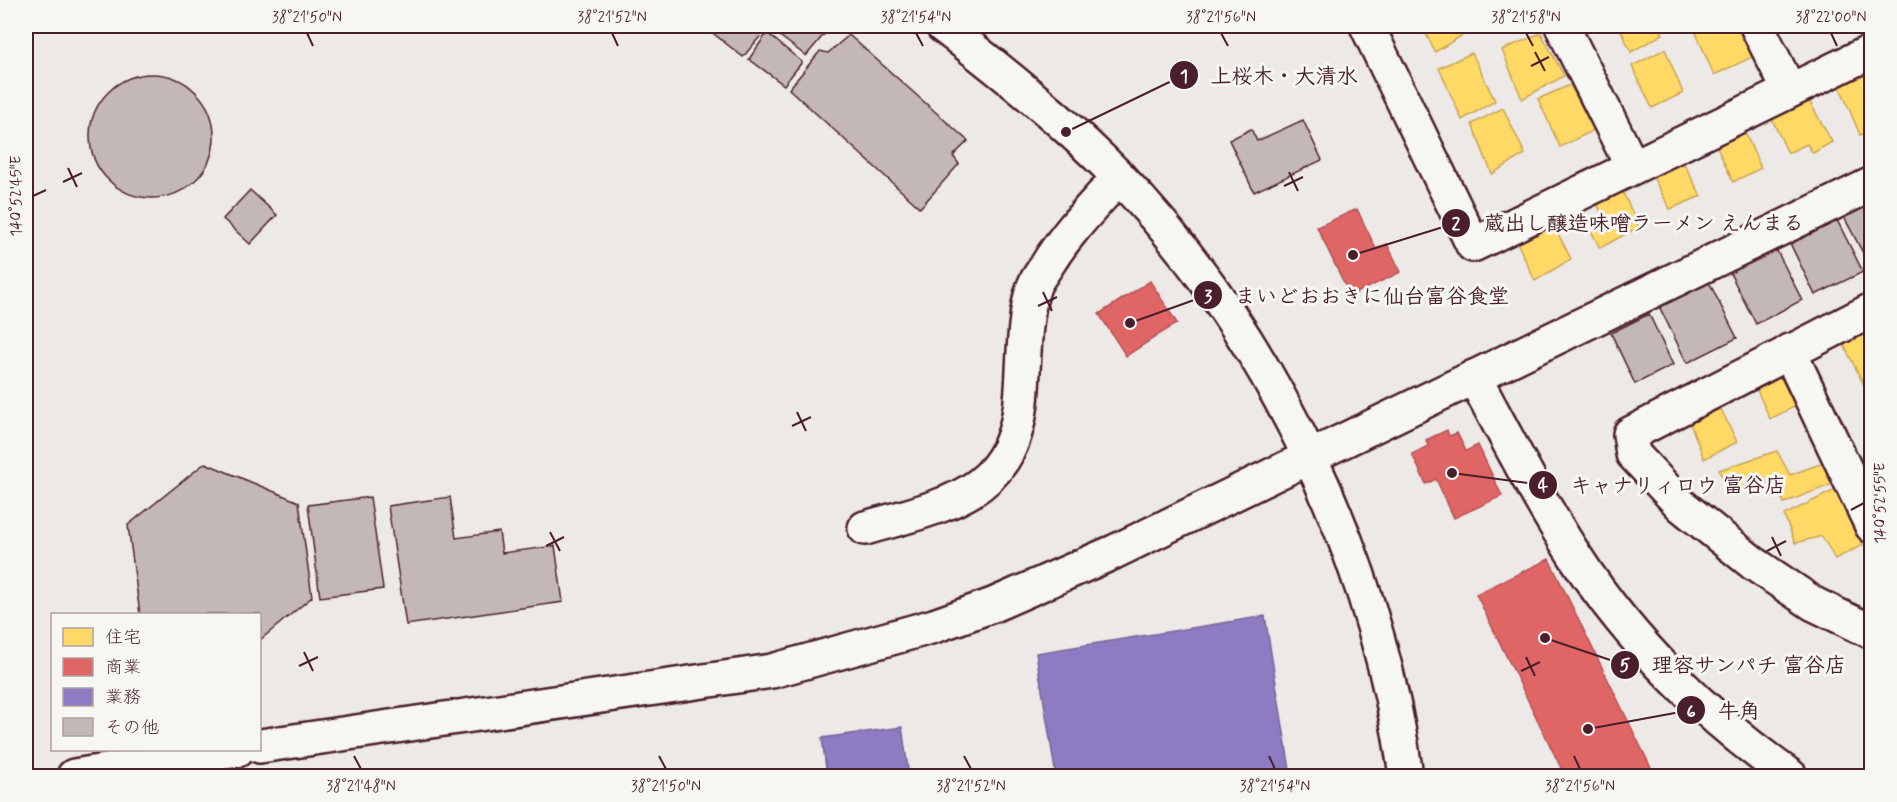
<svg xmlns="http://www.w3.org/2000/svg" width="1897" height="802" font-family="Mynerve,'Klee One',sans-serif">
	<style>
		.homes { fill: #ffd966; stroke: #c9a154; stroke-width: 1.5 }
		.shops { fill: #e06666; stroke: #b35154; stroke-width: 1.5 }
		.offices { fill: #8e7cc3; stroke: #7a6095; stroke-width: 1.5 }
		.building { fill: #c4b7b7; stroke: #4a1f2b; stroke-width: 1.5 }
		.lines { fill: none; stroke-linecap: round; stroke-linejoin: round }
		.minor-casing { stroke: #4a1f2b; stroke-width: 38 }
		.minor { stroke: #f6f6f2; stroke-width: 33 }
		.ticks { fill: none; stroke: #4a1f2b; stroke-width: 2 }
		.leader { fill: none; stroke: #4a1f2b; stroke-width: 2 }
		.callout-dot { fill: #4a1f2b; stroke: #f6f6f2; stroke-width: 2 }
		.mark-label { font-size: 18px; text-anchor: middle; font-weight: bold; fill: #fff }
		.callout-label { font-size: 21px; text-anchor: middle; font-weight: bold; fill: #4a1f2b; stroke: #f6f6f2; stroke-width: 6; stroke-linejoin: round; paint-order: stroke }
		.neatline { fill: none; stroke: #4a1f2b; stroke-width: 2 }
		.ticks-label { font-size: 15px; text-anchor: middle; fill: #4a1f2b }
	</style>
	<rect width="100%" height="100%" fill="#ece9e6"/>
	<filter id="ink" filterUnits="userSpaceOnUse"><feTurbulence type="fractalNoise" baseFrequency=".0167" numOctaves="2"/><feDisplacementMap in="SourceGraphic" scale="12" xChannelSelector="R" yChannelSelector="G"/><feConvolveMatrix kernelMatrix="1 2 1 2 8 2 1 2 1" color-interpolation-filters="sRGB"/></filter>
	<g filter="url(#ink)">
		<g class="homes">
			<polygon points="1422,26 1462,26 1466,33 1435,52"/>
			<polygon points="1619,26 1658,26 1663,34 1631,52"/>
			<polygon points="1710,26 1737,26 1752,57 1714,75 1696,33"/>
			<polygon points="1541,33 1564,76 1522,99 1502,50"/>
			<polygon points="1665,49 1683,93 1652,108 1632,66"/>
			<polygon points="1472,53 1495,101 1462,120 1439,68"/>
			<polygon points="1872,71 1872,129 1860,135 1840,87"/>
			<polygon points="1570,85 1594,130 1560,147 1538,99"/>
			<polygon points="1806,95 1832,142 1813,153 1807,144 1788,153 1769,113"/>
			<polygon points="1503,108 1525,154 1492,174 1472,124"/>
			<polygon points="1742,126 1761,168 1733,182 1714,140"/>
			<polygon points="1678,152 1701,196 1670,209 1648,167"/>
			<polygon points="1618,182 1639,227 1600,248 1590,229 1604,219 1593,195"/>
			<polygon points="1548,214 1571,259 1535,281 1513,233"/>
			<polygon points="1871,323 1872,389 1867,391 1841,339"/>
			<polygon points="1776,369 1796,406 1770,419 1752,379"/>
			<polygon points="1716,399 1737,442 1704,459 1687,415"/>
			<polygon points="1777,451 1790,475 1823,463 1835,483 1784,503 1774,481 1729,492 1719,470"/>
			<polygon points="1837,489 1863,545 1835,559 1822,536 1795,543 1784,515"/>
		</g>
		<g class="shops">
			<polygon points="1357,209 1376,249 1387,244 1401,272 1350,296 1317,227"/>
			<polygon points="1150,281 1177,323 1126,356 1099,314"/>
			<polygon points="1447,430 1449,436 1457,433 1466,451 1478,445 1502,496 1454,518 1436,479 1426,484 1412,454 1428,446 1426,440"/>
			<polygon points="1549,559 1655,776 1565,776 1476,594"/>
		</g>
		<g class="offices">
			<polygon points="1265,616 1291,776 1056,776 1036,653"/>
			<polygon points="902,727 909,776 827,776 822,738"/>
		</g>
		<g class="building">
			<polygon points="704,26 831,26 806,56 768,27 743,57"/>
			<polygon points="767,33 802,62 784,85 749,59"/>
			<polygon points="849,35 968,141 953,156 959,164 920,208 789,89 820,51 828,53"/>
			<circle cx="152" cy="136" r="62"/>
			<polygon points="1303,120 1322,160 1254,192 1229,140 1251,129 1257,141"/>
			<polygon points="250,190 277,215 250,244 223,219"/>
			<polygon points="1872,203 1872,268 1871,268 1844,217"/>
			<polygon points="1837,220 1863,272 1815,295 1790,243"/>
			<polygon points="1776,249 1802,300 1756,324 1730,273"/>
			<polygon points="1709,282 1737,338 1687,363 1659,306"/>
			<polygon points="1649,314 1673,365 1635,384 1611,333"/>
			<polygon points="205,463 299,502 312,597 260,640 260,614 140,614 128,525"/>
			<polygon points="370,497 383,589 320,597 308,505"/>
			<polygon points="450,497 456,538 499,532 502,553 555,546 563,602 406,625 388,506"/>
		</g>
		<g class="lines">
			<g class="minor-casing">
				<g id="minor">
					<path d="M943,26C1004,73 1065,122 1119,177C1272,336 1376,559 1406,776"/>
					<polyline points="1367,26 1473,245 1872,51"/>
					<polyline points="1562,26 1632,166"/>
					<polyline points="1757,26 1789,90"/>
					<polyline points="1872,310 1630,434 1633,454 1682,506 1753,563 1814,604 1872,632"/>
					<polyline points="1789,351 1872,526"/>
					<path d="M1474,377C1507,438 1539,501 1577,559C1631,643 1709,719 1790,776"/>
					<path d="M865,528C950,504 1017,494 1022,389C1024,360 1024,316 1033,289C1035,281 1042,273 1047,265C1067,232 1093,206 1119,177"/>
					<polyline points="260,746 772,671 934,626 993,605 1114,552 1872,184"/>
					<polyline points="74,776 237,750"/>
				</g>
			</g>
			<use href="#minor" class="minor"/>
		</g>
	</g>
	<path class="ticks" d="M307,33L313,46M612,33L618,46M916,33L923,46M1221,33L1228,46M1526,33L1533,46M1831,33L1837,46M1535,52L1545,71M1531,66L1549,57M68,168L77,187M1289,172L1298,191M63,182L82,173M1284,186L1303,177M33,196L46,190M1043,292L1052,311M1038,306L1057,297M797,412L806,431M792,426L811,417M1851,510L1864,503M550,532L560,551M1772,537L1781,556M546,546L564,537M1767,551L1786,541M304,652L313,671M1526,657L1535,676M299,666L318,657M1521,671L1540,662M354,756L361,769M659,756L666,769M964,756L971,769M1269,756L1275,769M1574,756L1580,769"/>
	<path class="leader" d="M1066 132L1184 75M1353 255L1456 223M1130 323L1208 295M1452 473L1543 485M1545 638L1625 665M1588 729L1691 710"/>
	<g class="callout-dot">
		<circle cx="1066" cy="132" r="6"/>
		<circle cx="1353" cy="255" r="6"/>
		<circle cx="1130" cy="323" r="6"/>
		<circle cx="1452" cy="473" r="6"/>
		<circle cx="1545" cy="638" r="6"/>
		<circle cx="1588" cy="729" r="6"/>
		<circle cx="1184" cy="75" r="15"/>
		<circle cx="1456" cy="223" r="15"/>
		<circle cx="1208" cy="295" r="15"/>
		<circle cx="1543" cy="485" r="15"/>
		<circle cx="1625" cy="665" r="15"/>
		<circle cx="1691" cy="710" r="15"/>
	</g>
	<g class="mark-label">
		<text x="1184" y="82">1</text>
		<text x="1456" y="229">2</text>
		<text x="1208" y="302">3</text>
		<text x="1543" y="491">4</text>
		<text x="1625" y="671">5</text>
		<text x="1691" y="717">6</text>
	</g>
	<g class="callout-label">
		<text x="1284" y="83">上桜木・大清水</text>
		<text x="1644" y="230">蔵出し醸造味噌ラーメン えんまる</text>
		<text x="1372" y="303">まいどおおきに仙台富谷食堂</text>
		<text x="1678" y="492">キャナリィロウ 富谷店</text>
		<text x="1749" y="672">理容サンパチ 富谷店</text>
		<text x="1739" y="718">牛角</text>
	</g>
	<rect width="1897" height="802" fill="none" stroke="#f6f6f2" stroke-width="66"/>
	<rect x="51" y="613" width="210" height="138" fill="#f6f6f2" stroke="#b1a0a2" stroke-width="1.5"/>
	<rect x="63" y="628" width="30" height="18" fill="#ffd966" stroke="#b1a0a2" stroke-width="1.5"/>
	<text x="105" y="643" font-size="18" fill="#4a1f2b">住宅</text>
	<rect x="63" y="658" width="30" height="18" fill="#e06666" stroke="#b1a0a2" stroke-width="1.5"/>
	<text x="105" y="673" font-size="18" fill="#4a1f2b">商業</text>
	<rect x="63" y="688" width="30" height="18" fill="#8e7cc3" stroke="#b1a0a2" stroke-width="1.5"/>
	<text x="105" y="703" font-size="18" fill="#4a1f2b">業務</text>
	<rect x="63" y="718" width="30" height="18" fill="#c4b7b7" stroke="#b1a0a2" stroke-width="1.5"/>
	<text x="105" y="733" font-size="18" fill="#4a1f2b">その他</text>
	<rect x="33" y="33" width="1831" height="736" class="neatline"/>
	<g class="ticks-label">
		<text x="307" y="22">38°21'50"N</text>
		<text x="612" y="22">38°21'52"N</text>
		<text x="916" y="22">38°21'54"N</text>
		<text x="1221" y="22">38°21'56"N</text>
		<text x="1526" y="22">38°21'58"N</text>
		<text x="1831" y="22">38°22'00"N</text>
		<text transform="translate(16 196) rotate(-90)" y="5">140°52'45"E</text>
		<text transform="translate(1880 503) rotate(-90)" y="5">140°52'55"E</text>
		<text x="361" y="791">38°21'48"N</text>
		<text x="666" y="791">38°21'50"N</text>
		<text x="971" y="791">38°21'52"N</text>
		<text x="1275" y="791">38°21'54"N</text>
		<text x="1580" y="791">38°21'56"N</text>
	</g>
</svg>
